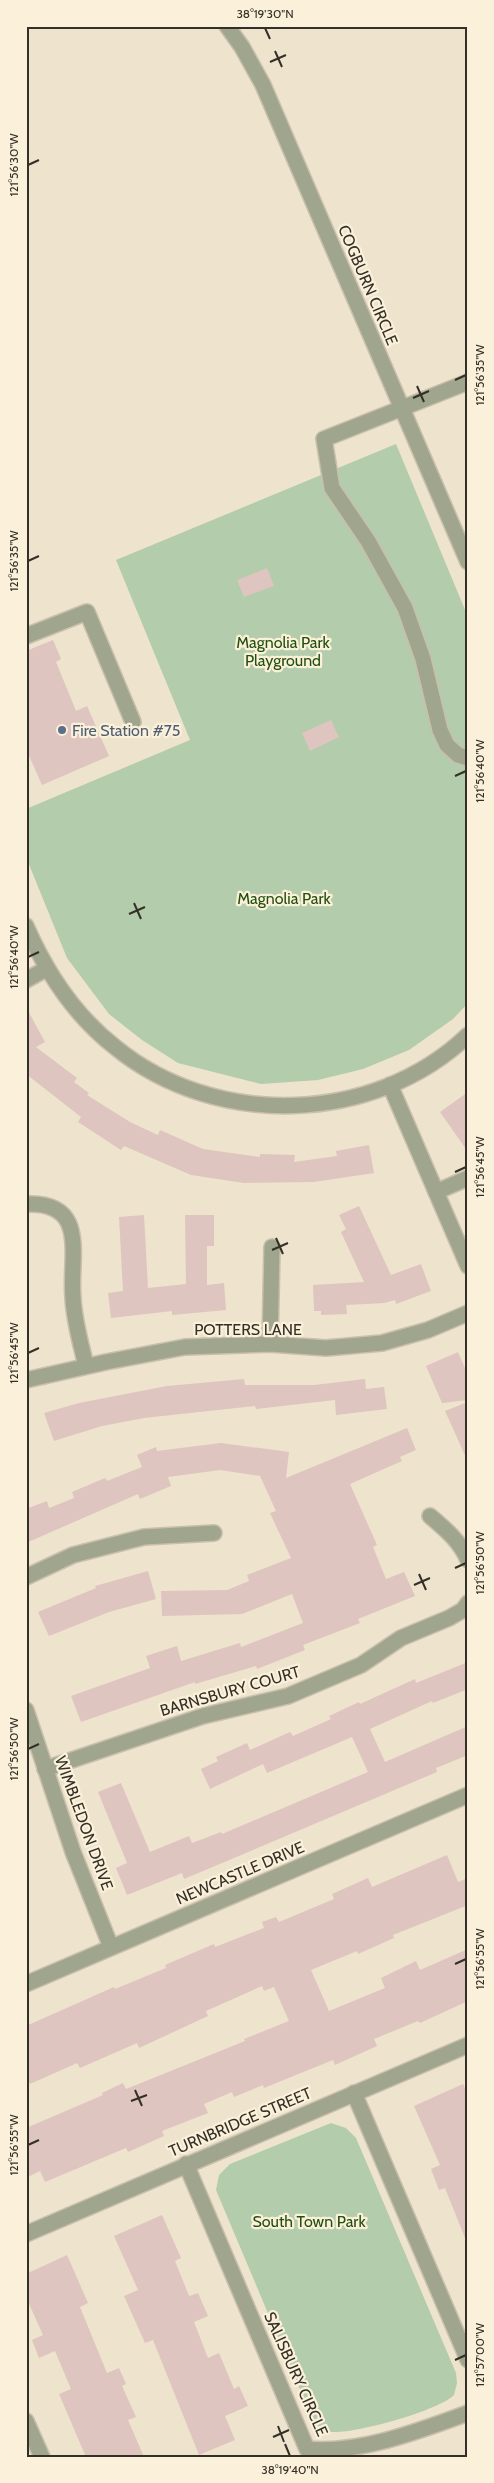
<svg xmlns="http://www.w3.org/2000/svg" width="494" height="2483" font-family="Cabin,sans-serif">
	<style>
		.green { fill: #b3ccab }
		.building { fill: #dfc5bf }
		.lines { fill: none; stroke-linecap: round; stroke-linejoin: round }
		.minor-casing { stroke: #c9bfac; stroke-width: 18 }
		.minor { stroke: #9fa68d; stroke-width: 15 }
		.ticks { fill: none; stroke: #343028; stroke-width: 2 }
		.service-dot { fill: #5c6f8a; stroke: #fbf0da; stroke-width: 2 }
		.labels { text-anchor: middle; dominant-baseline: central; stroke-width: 4.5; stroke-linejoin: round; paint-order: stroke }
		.street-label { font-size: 16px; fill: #343028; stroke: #fbf0da }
		.park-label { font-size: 16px; fill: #21510e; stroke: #fbf0da }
		.service-label { font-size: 16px; fill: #4e5e75; stroke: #fbf0da; text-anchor: start }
		.neatline { fill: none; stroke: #343028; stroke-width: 2 }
		.ticks-label { font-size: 12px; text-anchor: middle; fill: #343028 }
	</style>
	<rect width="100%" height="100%" fill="#eee3cd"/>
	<g class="green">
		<polygon points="396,444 468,617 468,1003 453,1019 409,1050 363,1069 318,1080 261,1084 178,1063 142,1040 109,1014 67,958 26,857 26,809 190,740 116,560"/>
		<path d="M331,2123L346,2128L356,2138L456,2373L457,2383L454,2395C438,2411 354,2434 331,2432C323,2431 317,2426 313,2420L216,2190L219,2175L230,2164Z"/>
	</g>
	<g class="building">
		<polygon points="267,568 274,586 244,597 237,580"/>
		<polygon points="53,640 61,659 56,662 76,711 87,706 109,756 42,785 26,749 26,651"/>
		<polygon points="331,720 339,737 310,751 302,733"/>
		<polygon points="26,1007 45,1042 36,1047 77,1078 74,1082 89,1093 87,1095 130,1122 158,1135 160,1130 203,1149 260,1157 260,1154 295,1155 294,1162 337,1156 336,1151 369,1145 374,1173 314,1182 244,1183 191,1175 124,1146 121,1150 78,1122 81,1117 26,1074"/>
		<polygon points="468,1092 468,1152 440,1112"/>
		<polygon points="359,1206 391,1275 421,1264 431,1291 396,1304 395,1300 384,1303 346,1305 347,1314 321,1315 321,1311 314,1311 313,1285 364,1282 341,1232 346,1229 339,1215"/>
		<polygon points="144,1215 148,1288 186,1284 185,1215 214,1215 214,1246 207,1246 207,1285 224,1283 226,1310 172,1315 172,1311 111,1318 108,1293 123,1291 119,1217"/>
		<polygon points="458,1352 468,1375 468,1400 442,1403 426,1366"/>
		<polygon points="244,1379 245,1385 314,1385 365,1379 366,1389 384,1387 387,1409 336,1415 335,1400 256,1409 255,1406 144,1418 102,1426 54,1441 44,1413 79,1403 167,1386"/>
		<polygon points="468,1402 468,1462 445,1411"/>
		<polygon points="407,1428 416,1450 400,1457 402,1461 350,1484 377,1545 373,1547 386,1579 404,1572 415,1596 358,1619 360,1623 303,1645 305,1650 257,1669 256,1666 195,1684 195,1682 81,1722 71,1696 150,1668 146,1656 177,1646 181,1661 240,1643 241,1647 303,1623 292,1594 242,1614 162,1616 161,1591 227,1590 249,1581 247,1575 291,1558 270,1513 276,1511 260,1476 220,1470 168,1477 171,1486 140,1499 138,1494 26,1543 26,1509 47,1501 49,1508 74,1498 72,1492 105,1478 107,1481 142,1467 137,1455 156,1447 157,1451 221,1443 289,1452 286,1478"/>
		<polygon points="148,1571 156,1599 109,1612 49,1636 38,1612 96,1588 95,1586"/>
		<polygon points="468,1662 468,1689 433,1703 432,1701 370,1729 385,1762 468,1726 468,1755 436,1768 437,1772 215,1866 184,1879 182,1873 127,1895 116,1868 127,1863 98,1792 121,1783 150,1852 189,1836 192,1843 221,1832 222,1834 368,1772 352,1737 267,1773 263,1764 210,1789 201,1769 218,1761 216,1757 247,1743 250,1750 290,1732 293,1736 331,1719 329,1716 359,1702 360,1704 415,1679 416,1683"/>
		<polygon points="447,1855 458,1882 468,1878 468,1905 393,1935 394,1938 358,1954 357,1951 311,1970 329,2011 385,1988 381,1978 416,1961 420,1970 468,1949 468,2001 420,2023 418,2021 374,2039 377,2046 335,2065 333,2060 264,2088 263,2085 234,2097 232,2092 204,2104 208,2113 162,2131 164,2136 128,2152 126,2148 45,2182 40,2171 26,2178 26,2128 103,2095 102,2093 123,2083 126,2089 245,2041 244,2039 289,2021 274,1987 264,1991 262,1986 206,2011 208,2016 139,2048 137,2043 80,2068 77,2063 30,2084 26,2074 26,2026 114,1987 115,1989 166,1968 165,1965 214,1944 215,1947 264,1928 262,1922 276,1917 279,1922 334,1899 332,1894 368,1878 372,1887"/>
		<polygon points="463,2084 468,2095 467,2243 445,2188 439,2190 431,2169 440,2165 414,2106"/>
		<polygon points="162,2215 181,2258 175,2261 189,2296 198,2293 208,2316 194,2322 208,2358 219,2353 234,2389 239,2386 248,2406 225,2416 235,2440 199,2455 153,2340 145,2343 124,2296 138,2290 114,2236"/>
		<polygon points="67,2255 88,2303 80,2307 107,2373 119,2368 126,2384 122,2386 136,2417 128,2420 144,2457 86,2457 59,2394 71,2389 55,2351 39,2358 32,2340 43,2335 26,2297 26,2274"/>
	</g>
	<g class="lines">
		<g class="minor-casing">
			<g id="minor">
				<polyline points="227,26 242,47 263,85 468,562"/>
				<polyline points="468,382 324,439 332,488 368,541 405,608 423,659 440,730 447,745 458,755 468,758"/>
				<polyline points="26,636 87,612 133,722"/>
				<path d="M26,926C47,974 74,1015 115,1047C215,1129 374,1125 468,1035"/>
				<polyline points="26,980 46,969"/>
				<polyline points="390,1085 468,1266"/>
				<polyline points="436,1192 468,1178"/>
				<path d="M26,1204C90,1201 69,1258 73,1298C74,1321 81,1344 86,1366"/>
				<polyline points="270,1344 272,1247"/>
				<polyline points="26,1380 106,1362 185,1347 270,1344 326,1348 382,1343 428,1330 468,1313"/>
				<path d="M430,1516C445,1529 460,1541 468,1560"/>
				<polyline points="26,1577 73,1555 144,1537 214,1533"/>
				<polyline points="26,1710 73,1852 111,1947"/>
				<polyline points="45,1769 203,1716 288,1696 361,1665 401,1638 449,1618 463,1610 468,1603"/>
				<polyline points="26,1984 468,1795"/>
				<polyline points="354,2093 468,2360"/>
				<path d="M186,2164L307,2449C359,2454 419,2431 468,2413"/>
				<polyline points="26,2234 468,2045"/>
				<polyline points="26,2421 42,2457"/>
			</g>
		</g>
		<use href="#minor" class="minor"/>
	</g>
	<path class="ticks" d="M265,28L270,39M275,51L282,67M270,62L286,55M28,165L39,160M455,380L466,375M417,386L424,402M413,398L429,391M28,561L39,556M455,776L466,771M134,903L141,919M129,914L145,907M28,957L39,952M455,1172L466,1167M276,1238L283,1254M272,1250L288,1243M28,1353L39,1348M455,1568L466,1563M419,1574L426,1590M414,1585L430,1578M28,1749L39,1744M455,1964L466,1959M135,2090L142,2106M131,2101L147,2095M28,2145L39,2140M455,2360L466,2355M278,2426L284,2442M273,2437L289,2430M285,2444L290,2456"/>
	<circle class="service-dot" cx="62" cy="730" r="5"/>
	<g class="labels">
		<g class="street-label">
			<text transform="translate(368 285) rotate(67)">COGBURN CIRCLE</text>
			<text x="248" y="1329">POTTERS LANE</text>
			<text transform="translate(230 1691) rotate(-16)">BARNSBURY COURT</text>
			<text transform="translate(84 1823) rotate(70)">WIMBLEDON DRIVE</text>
			<text transform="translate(240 1873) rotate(-23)">NEWCASTLE DRIVE</text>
			<text transform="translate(240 2122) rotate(-23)">TURNBRIDGE STREET</text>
			<text transform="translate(296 2374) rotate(66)">SALISBURY CIRCLE</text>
		</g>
		<g class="park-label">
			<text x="283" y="642">Magnolia Park<tspan x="283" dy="18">Playground</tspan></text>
			<text x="284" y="898">Magnolia Park</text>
			<text x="309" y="2221">South Town Park</text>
		</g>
		<g class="service-label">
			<text x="72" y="730">Fire Station #75</text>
		</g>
	</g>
	<rect width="494" height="2483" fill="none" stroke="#fbf0da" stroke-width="55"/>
	<rect x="28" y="28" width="438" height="2428" class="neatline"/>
	<g class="ticks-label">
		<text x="265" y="18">38°19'30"N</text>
		<text transform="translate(14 165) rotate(-90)" y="4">121°56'30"W</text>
		<text transform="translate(480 375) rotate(-90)" y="4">121°56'35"W</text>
		<text transform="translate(14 561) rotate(-90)" y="4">121°56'35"W</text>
		<text transform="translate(480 771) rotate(-90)" y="4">121°56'40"W</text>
		<text transform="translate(14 957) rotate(-90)" y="4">121°56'40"W</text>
		<text transform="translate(480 1167) rotate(-90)" y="4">121°56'45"W</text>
		<text transform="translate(14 1353) rotate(-90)" y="4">121°56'45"W</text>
		<text transform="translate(480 1563) rotate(-90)" y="4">121°56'50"W</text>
		<text transform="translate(14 1749) rotate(-90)" y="4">121°56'50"W</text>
		<text transform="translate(480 1959) rotate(-90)" y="4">121°56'55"W</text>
		<text transform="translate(14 2145) rotate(-90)" y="4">121°56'55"W</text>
		<text transform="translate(480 2355) rotate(-90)" y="4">121°57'00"W</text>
		<text x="290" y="2474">38°19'40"N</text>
	</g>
</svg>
